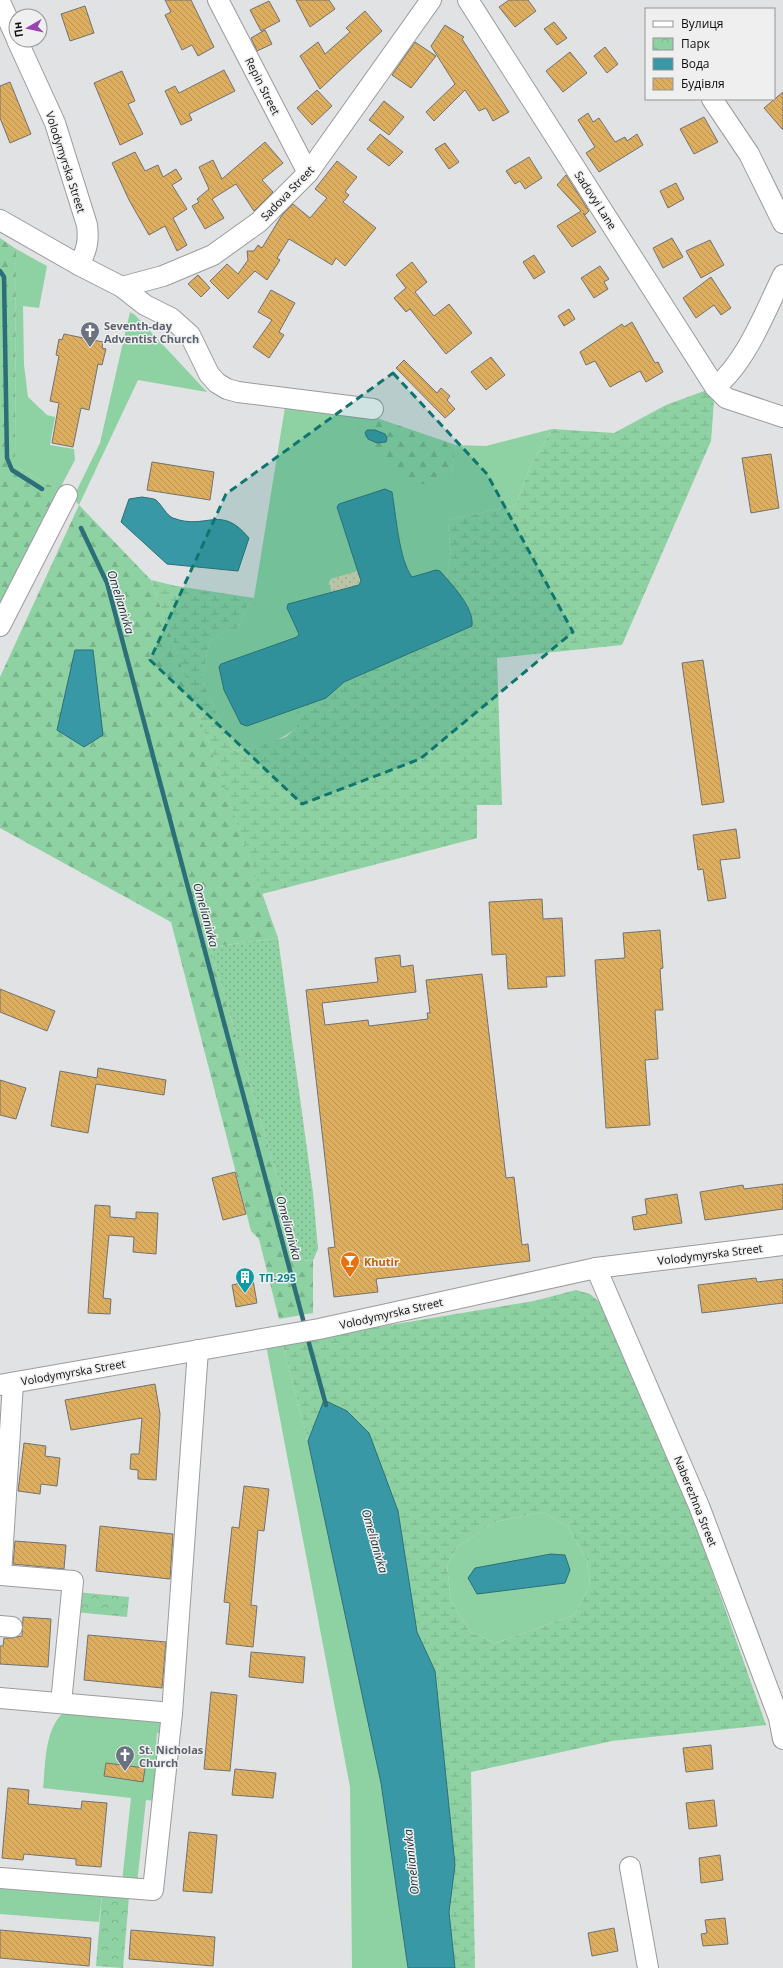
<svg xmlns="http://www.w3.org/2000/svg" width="783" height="1968" font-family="'Open Sans',sans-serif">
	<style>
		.grass { fill: #8ed2a3 }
		.forest { fill: url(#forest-firs) }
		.wetland { fill: url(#wetland-marsh); fill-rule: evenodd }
		.sand { fill: url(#sand-dots) }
		.park { fill: url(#park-crowns) }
		.garden { fill: url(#garden-dots) }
		.water { fill: #3998a6; stroke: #2c6f79 }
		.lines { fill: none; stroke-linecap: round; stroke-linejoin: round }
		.stream { stroke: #2c6f79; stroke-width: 4.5 }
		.building { fill: url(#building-back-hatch); stroke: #727271 }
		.minor-casing { stroke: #9b9b9c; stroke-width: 22 }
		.minor { stroke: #fff; stroke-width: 20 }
		.marked { fill: #0f766e; fill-opacity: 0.2; stroke: #0f766e; stroke-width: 3; stroke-dasharray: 8 5; stroke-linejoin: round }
		.labels { text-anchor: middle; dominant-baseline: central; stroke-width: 3; stroke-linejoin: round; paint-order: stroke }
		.street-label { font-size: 11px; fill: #0e0e0f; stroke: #efeff0 }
		.worship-label { font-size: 11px; font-weight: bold; fill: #5b616d; stroke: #efeff0; text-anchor: start }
		.food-label { font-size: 11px; font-weight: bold; fill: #c56008; stroke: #efeff0; text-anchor: start }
		.culture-label { font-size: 11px; font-weight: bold; fill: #0d838f; stroke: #efeff0; text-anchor: start }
		.water-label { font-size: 12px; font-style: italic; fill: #1c3236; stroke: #efeff0 }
	</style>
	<defs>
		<pattern id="forest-firs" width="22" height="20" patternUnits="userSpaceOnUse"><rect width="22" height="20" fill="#8ed2a3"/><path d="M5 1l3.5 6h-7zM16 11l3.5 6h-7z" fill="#79b38b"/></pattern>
		<pattern id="wetland-marsh" width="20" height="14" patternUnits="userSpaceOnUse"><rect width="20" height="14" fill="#8ed2a3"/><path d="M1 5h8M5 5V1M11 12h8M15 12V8" fill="none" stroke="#79b38b"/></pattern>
		<pattern id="sand-dots" width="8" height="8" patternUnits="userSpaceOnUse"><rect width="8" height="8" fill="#e2d9b4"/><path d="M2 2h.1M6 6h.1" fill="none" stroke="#c1b99a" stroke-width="1.8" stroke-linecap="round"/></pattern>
		<pattern id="park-crowns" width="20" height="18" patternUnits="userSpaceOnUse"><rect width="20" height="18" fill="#8ed2a3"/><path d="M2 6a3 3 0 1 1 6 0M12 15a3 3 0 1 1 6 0" fill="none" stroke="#79b38b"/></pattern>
		<pattern id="garden-dots" width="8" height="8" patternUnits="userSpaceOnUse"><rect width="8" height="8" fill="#8ed2a3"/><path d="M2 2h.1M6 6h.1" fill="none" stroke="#79b38b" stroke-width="1.8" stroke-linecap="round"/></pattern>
		<pattern id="building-back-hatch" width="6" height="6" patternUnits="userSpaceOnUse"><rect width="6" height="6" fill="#ddae5f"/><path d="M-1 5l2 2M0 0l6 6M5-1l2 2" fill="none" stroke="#bc9451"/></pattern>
	</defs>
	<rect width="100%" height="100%" fill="#e1e2e3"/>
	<g class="grass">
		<polygon points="16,249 47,266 39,308 23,306 24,365 28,397 47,415 55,417 50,445 74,449 75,460 59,490 15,466"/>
		<polygon points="130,312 135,315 207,392 138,380 79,505 73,498 100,443"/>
		<path d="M286,401L374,417L371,420L451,475L456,445L486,446L552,429L530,467L516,505L448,520L451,557L446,578C435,565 427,573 412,577C399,558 396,516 392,492L385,489L339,504V512L358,571L331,579L329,583L332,592L288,604L287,608L299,634L297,637L221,664L247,726L297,707V727C280,742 256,748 234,751L222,726L202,679L209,643L223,632L238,628L247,607L254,598Z"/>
		<polygon points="282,1343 308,1441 381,1783 408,1968 352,1968 350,1787 266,1345"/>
		<polygon points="543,1512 568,1527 587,1560 590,1586 574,1615 496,1643 470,1632 451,1601 447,1565 458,1546 495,1522"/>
		<path d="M65,1711L161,1721L164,1734L157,1733L156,1748L162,1749L156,1801L146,1800L137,1884L122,1882L131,1798L43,1788C46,1762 44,1729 65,1711Z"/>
		<polygon points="0,1887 102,1895 99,1922 0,1914"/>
	</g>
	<g class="forest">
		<polygon points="0,238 16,249 15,466 59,490 0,607"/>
		<path d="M374,417L456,445L451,475C446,478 438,483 432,484C404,488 375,457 356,440L357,428Z"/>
		<polygon points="79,505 151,580 278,938 210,947 302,1261 313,1260 313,1313 279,1319 259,1239 251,1231 171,922 0,828 0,677"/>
	</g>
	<g class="wetland">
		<path d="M715,387L711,441L622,645L497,658L502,805H477V838L262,894L151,580L176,586L254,598L247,607L238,628L223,632L209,643L202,679L222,726L234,751L248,749L286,737L297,727V707L326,698L344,682L472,626C474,609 457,591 446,578L451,557L448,520L516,505L530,467L552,429L614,433L666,405Z"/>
		<path d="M576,1290L590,1294L604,1306L688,1504L766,1725L612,1741L471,1772L475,1968H455L449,1912L455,1865L435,1671L417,1632L398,1511L324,1400L308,1441L282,1343L534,1301ZM543,1512L568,1527L587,1560L590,1586L574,1615L496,1643L470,1632L451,1601L447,1565L458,1546L495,1522Z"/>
	</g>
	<polygon class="sand" points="358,571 361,581 359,585 332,592 329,583 331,579"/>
	<g class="park">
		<polygon points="76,1592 129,1597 127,1617 75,1612"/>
		<polygon points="102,1895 129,1897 123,1968 96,1966"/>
	</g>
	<polygon class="garden" points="278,938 313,1193 318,1249 313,1260 302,1261 210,947"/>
	<g class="water">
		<polygon points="367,430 375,430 385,434 387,438 386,442 377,443 368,439 365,433"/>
		<path d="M385,489L392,492C396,515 399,560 412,577L436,570L440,571C452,585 474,607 472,626L344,682L326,698L247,726L241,724L224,690L219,667L221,664L297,637L299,634L287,608L288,604L359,585L361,581L337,507L339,504Z"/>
		<path d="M142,497C146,498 153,498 156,500C162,505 166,515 173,518C207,531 220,503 249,538L238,571L167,564L121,522L129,499Z"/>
		<polygon points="75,650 93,650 103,735 84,747 57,730"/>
		<polygon points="324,1400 347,1411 369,1433 398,1511 417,1632 435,1671 455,1865 449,1912 455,1968 408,1968 381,1783 308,1441"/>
		<polygon points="551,1554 565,1555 570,1570 565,1583 477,1594 468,1578 475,1568"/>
	</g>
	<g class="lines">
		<g class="stream">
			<polyline points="0,271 4,277 7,458 12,470 42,489"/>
			<polyline points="81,528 107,583 305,1327"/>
			<polyline points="307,1336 326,1405"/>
		</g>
	</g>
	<g class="building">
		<polygon points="165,0 191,0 214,47 198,56 192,45 182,50 165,15 171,12"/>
		<polygon points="296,0 329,0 335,9 310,27"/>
		<polygon points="509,0 528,0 536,11 515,27 499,7"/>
		<polygon points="269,1 280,21 261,31 250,10"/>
		<polygon points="85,6 94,33 70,41 61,14"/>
		<polygon points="365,11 382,31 320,89 300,56 318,42 325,54 350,32 346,28"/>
		<polygon points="554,22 567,38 557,45 544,29"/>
		<polygon points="445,25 464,37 462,39 509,112 493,121 486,108 479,111 465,90 434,121 426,112 455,84 431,46"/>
		<polygon points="265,30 272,44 257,51 251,38"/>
		<polygon points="415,42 436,56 411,88 392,75"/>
		<polygon points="605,47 618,64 607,73 594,56"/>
		<polygon points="570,52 587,73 563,92 546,71"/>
		<polygon points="224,70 235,91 189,114 192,120 181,125 165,91 175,86 179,93"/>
		<polygon points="122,71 135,101 128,104 143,134 120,145 94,83"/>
		<polygon points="10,82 31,134 10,143 0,118 0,86"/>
		<polygon points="317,90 332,106 312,125 297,108"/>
		<polygon points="783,92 783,130 764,108"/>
		<polygon points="384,101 404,117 389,135 369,120"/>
		<polygon points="588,113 593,122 599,118 615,142 625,137 627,141 637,134 643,145 599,172 586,153 595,147 578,120"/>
		<polygon points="704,117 718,142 694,154 680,129"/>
		<polygon points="380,134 403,152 389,166 367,149"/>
		<polygon points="265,142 283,163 262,180 273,192 254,211 236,184 212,199 224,218 205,229 192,206 199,202 197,199 209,189 199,167 213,160 222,179"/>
		<polygon points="445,143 459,162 449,169 435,149"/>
		<polygon points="135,152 145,171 158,165 163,177 176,169 182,179 172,185 187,209 173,218 187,245 177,251 165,226 149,235 129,200 112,163"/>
		<polygon points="529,157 542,178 525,189 520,181 515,184 506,171"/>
		<polygon points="337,161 357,177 345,192 349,195 343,202 376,228 345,266 336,258 332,265 289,239 277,258 280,260 267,280 255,271 228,299 210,281 227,264 238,274 248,260 247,251 254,251 258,245 262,248 282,215 293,204 310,218 327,198 315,189"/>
		<polygon points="566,175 589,211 585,215 583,213 596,232 572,247 557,226 581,211 557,185"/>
		<polygon points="676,183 684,199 668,208 660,191"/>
		<polygon points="672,238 683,257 663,268 653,248"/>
		<polygon points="710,240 724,265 701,278 686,251"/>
		<polygon points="534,255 545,272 534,279 523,262"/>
		<polygon points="412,262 427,282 415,292 434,316 449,304 472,333 446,354 410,309 406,312 394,298 406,288 396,275"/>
		<polygon points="600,266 609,279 604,282 608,289 594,298 581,278"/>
		<polygon points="198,275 210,288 201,297 188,284"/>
		<polygon points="711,277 731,308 721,315 714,305 696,318 683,298"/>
		<polygon points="271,290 295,303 279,332 284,335 269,358 253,347 272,320 258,312"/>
		<polygon points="569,309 575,319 564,326 558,316"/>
		<polygon points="632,322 655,363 658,362 663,372 646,382 640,371 610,387 595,361 586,365 580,352 622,324 624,327"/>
		<polygon points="64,334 103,342 102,348 106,349 102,365 98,364 89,410 81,408 73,447 52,443 59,403 50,401 59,356 56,355 59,339 62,340"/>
		<polygon points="491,357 505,375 486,390 471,372"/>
		<polygon points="404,360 437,393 441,388 450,396 447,400 455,409 445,418 396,368"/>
		<polygon points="771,454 779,508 751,513 742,458"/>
		<polygon points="152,462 214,472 210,500 147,490"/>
		<polygon points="703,660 724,802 702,805 682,663"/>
		<polygon points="736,829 740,858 720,860 726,898 708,901 703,869 698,870 693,835"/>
		<polygon points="542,899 543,919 562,918 565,976 546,977 547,987 508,989 506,954 492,955 489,902"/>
		<polygon points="660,930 663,968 660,969 663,1010 655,1010 658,1059 645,1060 650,1125 606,1128 595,960 625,958 623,933"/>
		<polygon points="400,955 401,967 413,965 416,992 322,1003 325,1025 368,1020 369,1026 428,1019 427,1013 430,1013 426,980 482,974 506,1178 514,1177 522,1245 528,1244 530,1261 376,1279 378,1292 334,1297 328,1248 335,1247 306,990 378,982 375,958"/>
		<polygon points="0,989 55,1011 47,1031 0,1012"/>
		<polygon points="98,1068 166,1080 164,1095 96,1084 88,1133 51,1126 60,1071 97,1078"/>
		<polygon points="0,1080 26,1088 16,1119 0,1115"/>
		<polygon points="235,1172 246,1214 223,1220 212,1178"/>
		<polygon points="783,1184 783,1209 705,1220 700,1192 743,1185 744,1189"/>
		<polygon points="677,1194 682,1223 634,1230 632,1217 647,1214 645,1199"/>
		<polygon points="95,1205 110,1206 110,1217 136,1219 136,1212 158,1213 156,1254 133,1252 134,1237 109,1235 103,1298 111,1299 110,1314 88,1313"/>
		<polygon points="756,1278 757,1282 783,1279 783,1303 702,1313 698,1285"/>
		<polygon points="253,1280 257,1303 236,1307 232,1285"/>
		<polygon points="155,1384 160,1414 156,1480 138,1479 138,1470 130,1469 131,1454 139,1454 142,1418 71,1430 65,1400"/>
		<polygon points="24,1443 46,1446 45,1456 60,1458 57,1486 41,1484 40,1494 18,1491"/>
		<polygon points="244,1486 269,1489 264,1531 258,1530 251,1605 257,1606 253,1647 226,1644 230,1603 224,1602 232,1527 239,1528"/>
		<polygon points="100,1526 173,1534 170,1579 96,1571"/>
		<polygon points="15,1541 66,1545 64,1569 13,1564"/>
		<polygon points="23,1617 51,1619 48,1667 0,1664 0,1646 3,1646 4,1638 11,1638 22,1636"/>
		<polygon points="88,1635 166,1642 162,1688 84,1680"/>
		<polygon points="251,1652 305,1657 303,1683 249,1677"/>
		<polygon points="211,1692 237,1695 230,1771 204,1769"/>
		<polygon points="711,1745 713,1769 686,1772 683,1748"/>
		<polygon points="106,1763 145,1768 143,1782 104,1776"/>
		<polygon points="235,1769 276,1773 273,1798 232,1795"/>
		<polygon points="8,1788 29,1790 28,1804 81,1809 82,1801 107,1803 101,1867 76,1865 76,1859 24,1854 23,1860 2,1858"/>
		<polygon points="714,1800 717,1826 689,1829 686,1803"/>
		<polygon points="189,1832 217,1835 212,1893 183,1891"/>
		<polygon points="720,1855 723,1880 701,1883 699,1858"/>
		<polygon points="725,1918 728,1944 703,1946 701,1934 707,1933 705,1920"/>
		<polygon points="614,1928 618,1951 592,1956 588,1933"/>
		<polygon points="0,1930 91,1938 89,1966 0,1958"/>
		<polygon points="131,1930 215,1937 213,1966 129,1959"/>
	</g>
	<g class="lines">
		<g class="minor-casing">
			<g id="minor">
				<polyline points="218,0 308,173"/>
				<polyline points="468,0 715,387 726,398 783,417"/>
				<polyline points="0,2 16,37"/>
				<path d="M17,40L55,123L87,225C89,241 87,250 79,265"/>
				<polyline points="712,99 749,154 783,223"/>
				<polyline points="0,220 79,265 122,287 145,305 171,318 190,335 209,374 217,383 227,389 238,392 373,409"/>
				<polyline points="122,287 163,276 213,255 259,222 308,173 431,0"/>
				<path d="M715,387C746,363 766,310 783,275"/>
				<polyline points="0,626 67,495"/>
				<polyline points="596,1268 699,1506 779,1718 783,1739"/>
				<polyline points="13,1383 1,1575 73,1581 61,1703"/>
				<polyline points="0,1385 319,1329 596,1268 783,1245"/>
				<polyline points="0,1626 12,1627"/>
				<polyline points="0,1698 172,1713"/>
				<polyline points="630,1867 648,1968"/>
				<polyline points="0,1878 153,1890 172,1713 198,1350"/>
			</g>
		</g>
		<use href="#minor" class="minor"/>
	</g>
	<path class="marked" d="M393,373L487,474L573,632L420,759L302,804L150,660L226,494Z"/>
	<defs>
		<g id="church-pin" transform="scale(1)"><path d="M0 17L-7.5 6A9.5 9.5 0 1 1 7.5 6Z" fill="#6b7280" stroke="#efeff0"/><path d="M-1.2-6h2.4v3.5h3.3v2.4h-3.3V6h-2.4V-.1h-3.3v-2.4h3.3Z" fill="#fff"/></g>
		<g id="bar-pin" transform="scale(1)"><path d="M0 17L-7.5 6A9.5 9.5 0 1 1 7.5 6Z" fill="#e8710a" stroke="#efeff0"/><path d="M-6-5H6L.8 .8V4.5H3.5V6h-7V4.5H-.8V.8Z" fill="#fff"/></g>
		<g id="building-pin" transform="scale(1)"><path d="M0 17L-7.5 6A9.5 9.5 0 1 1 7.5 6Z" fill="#0f9aa8" stroke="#efeff0"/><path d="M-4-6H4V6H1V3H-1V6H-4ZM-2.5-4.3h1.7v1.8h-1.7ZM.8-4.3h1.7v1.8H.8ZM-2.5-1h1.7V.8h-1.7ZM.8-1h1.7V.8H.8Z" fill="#fff"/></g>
	</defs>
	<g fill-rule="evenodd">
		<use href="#church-pin" x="90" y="331"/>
		<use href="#bar-pin" x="350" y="1261"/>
		<use href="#building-pin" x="245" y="1277"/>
		<use href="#church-pin" x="125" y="1755"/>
	</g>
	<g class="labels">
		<g class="street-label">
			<text transform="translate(263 86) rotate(63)">Repin Street</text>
			<text transform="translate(66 162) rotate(72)">Volodymyrska Street</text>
			<text transform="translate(287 193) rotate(-46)">Sadova Street</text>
			<text transform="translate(596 200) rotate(57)">Sadovyi Lane</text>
			<text transform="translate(710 1254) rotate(-7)">Volodymyrska Street</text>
			<text transform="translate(391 1313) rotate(-13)">Volodymyrska Street</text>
			<text transform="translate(73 1372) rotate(-10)">Volodymyrska Street</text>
			<text transform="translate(696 1501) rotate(68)">Naberezhna Street</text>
		</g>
		<g class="worship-label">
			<text x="104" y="325">Seventh-day<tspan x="104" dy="13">Adventist Church</tspan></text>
			<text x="139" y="1749">St. Nicholas<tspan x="139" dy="13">Church</tspan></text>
		</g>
		<g class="food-label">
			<text x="364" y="1261">Khutir</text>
		</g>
		<g class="culture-label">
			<text x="259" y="1277">ТП-295</text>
		</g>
		<g class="water-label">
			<text transform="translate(121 602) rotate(73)">Omelianivka</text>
			<text transform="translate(206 915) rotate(75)">Omelianivka</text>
			<text transform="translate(289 1228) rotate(75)">Omelianivka</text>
			<text transform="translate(375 1541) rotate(74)">Omelianivka</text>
			<text transform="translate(411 1862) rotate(-96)">Omelianivka</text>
		</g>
	</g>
	<rect x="645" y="8" width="130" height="92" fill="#efeff0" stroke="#959596"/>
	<rect x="653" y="21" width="20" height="6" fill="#ffffff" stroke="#959596"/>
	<text x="681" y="28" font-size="12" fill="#0e0e0f">Вулиця</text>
	<rect x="653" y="38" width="20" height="12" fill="url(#park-crowns)" stroke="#959596"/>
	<text x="681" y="48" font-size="12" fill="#0e0e0f">Парк</text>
	<rect x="653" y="58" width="20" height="12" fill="#3998a6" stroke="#959596"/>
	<text x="681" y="68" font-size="12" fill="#0e0e0f">Вода</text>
	<rect x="653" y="78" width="20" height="12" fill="url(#building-back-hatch)" stroke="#959596"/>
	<text x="681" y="88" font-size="12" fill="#0e0e0f">Будівля</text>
	<g transform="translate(28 28) rotate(261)"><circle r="19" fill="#efeff0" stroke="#959596"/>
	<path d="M0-3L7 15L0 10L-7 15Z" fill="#9944b2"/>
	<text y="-6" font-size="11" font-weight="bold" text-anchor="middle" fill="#0e0e0f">Пн</text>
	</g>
</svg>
